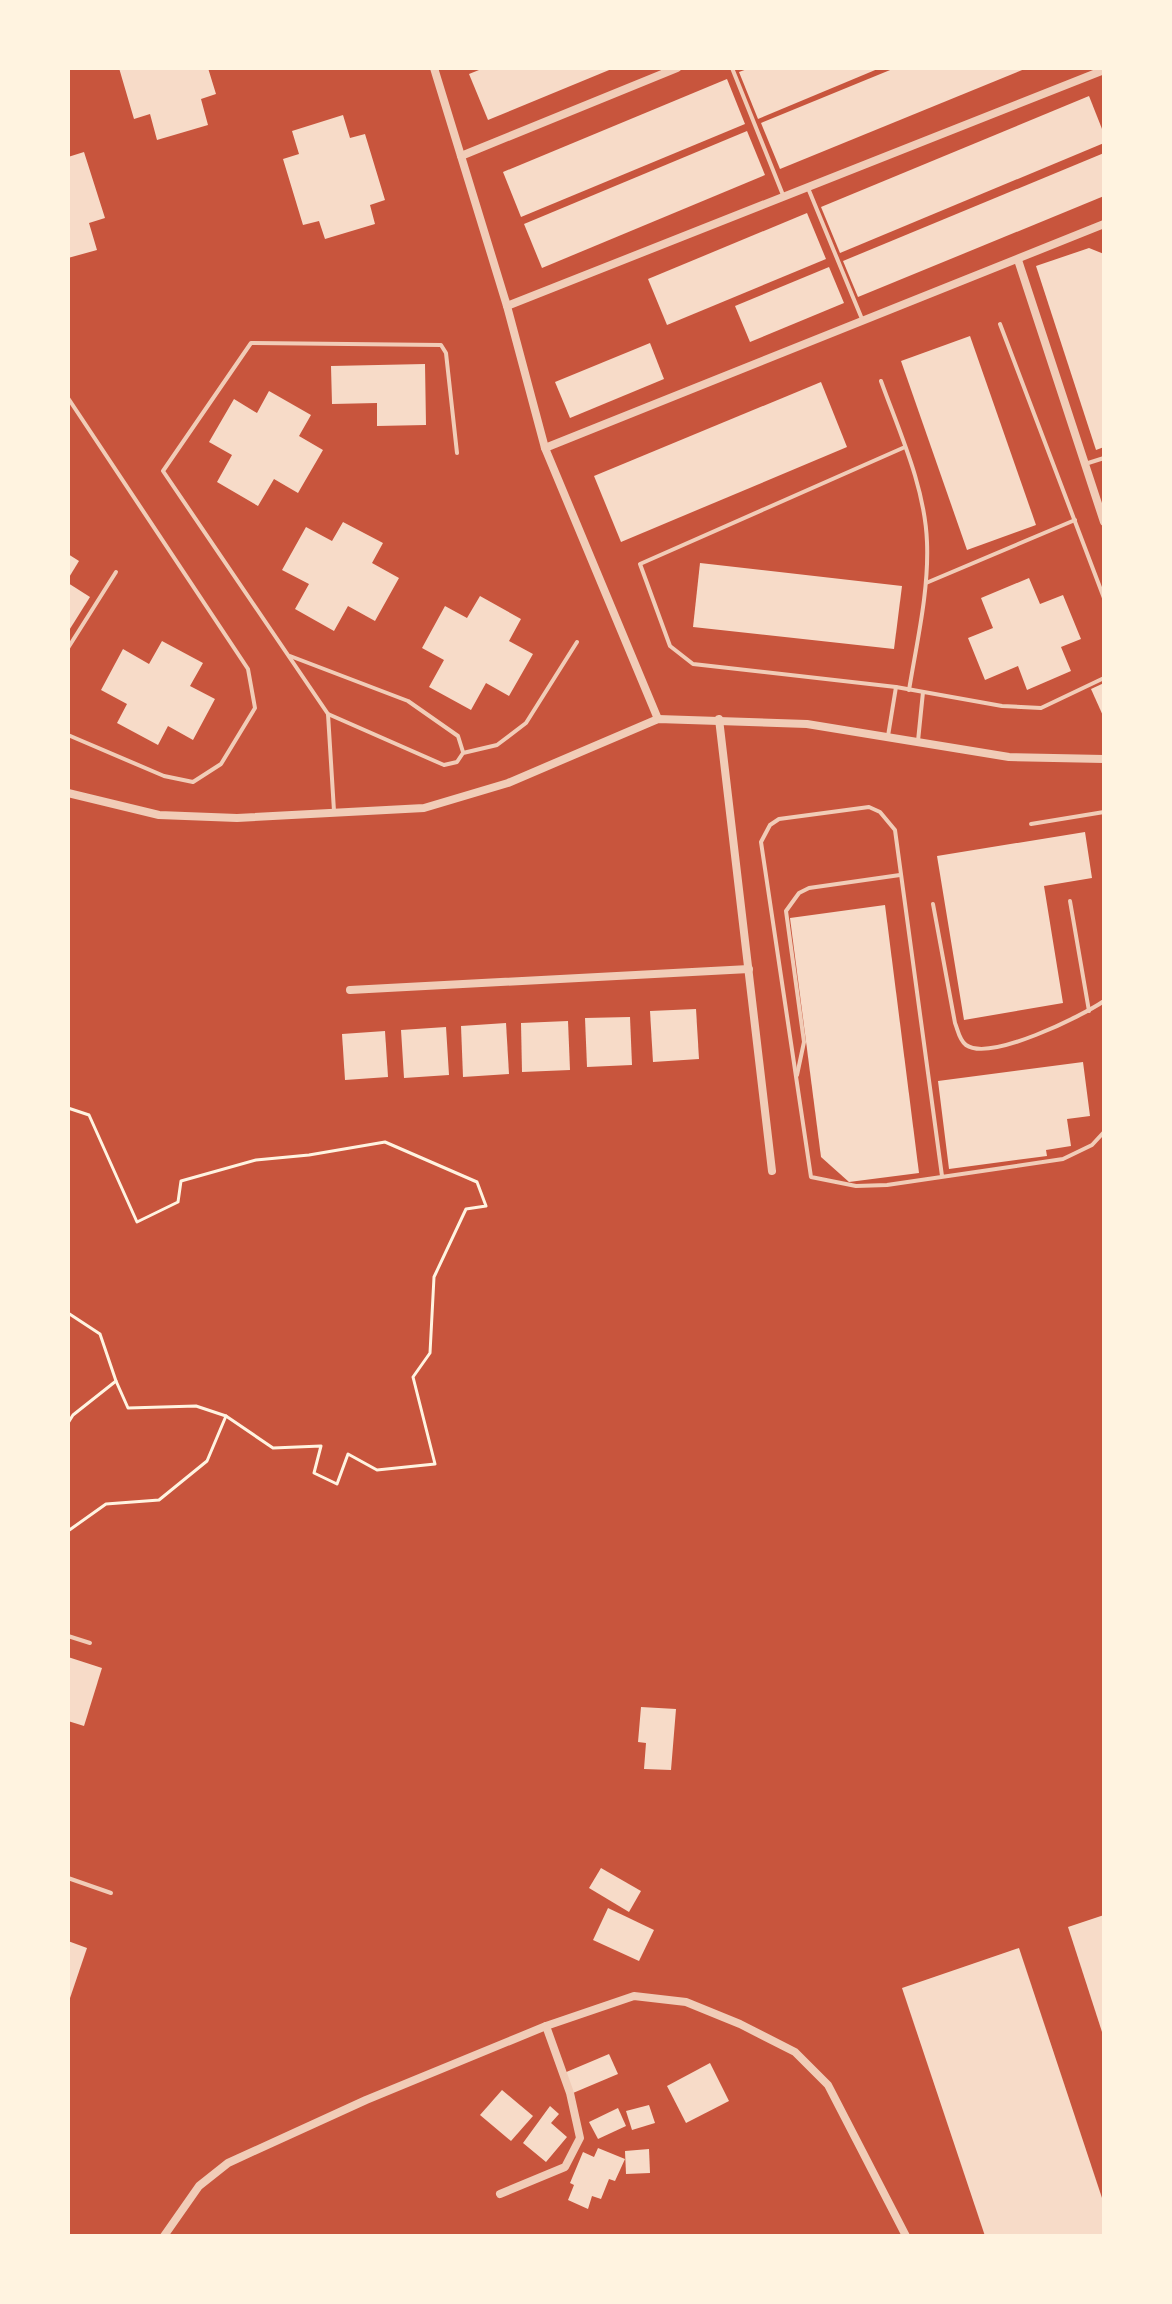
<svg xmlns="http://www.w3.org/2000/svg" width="1172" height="2304" font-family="Spectral,serif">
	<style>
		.building { fill: #f7dbc8 }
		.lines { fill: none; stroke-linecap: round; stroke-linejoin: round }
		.path { stroke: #fff3e0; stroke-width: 3 }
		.service { stroke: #f1ccb7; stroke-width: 4 }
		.minor { stroke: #f1ccb7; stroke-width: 8 }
	</style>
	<rect width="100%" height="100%" fill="#c8553d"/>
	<g class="building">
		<polygon points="119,68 208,68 216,94 201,99 208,125 157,140 150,114 134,119"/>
		<polygon points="484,68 614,68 488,120 469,74"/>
		<polygon points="750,68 880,68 758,119 739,72"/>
		<polygon points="895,68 1027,68 780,169 761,123"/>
		<polygon points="727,79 745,124 521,217 503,172"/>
		<polygon points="1089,96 1104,134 1104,143 840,253 821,207"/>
		<polygon points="343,115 350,138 365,134 385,200 370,205 375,224 325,239 319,221 303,225 283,159 299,154 292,131"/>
		<polygon points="747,131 765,175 542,268 524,224"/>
		<polygon points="84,152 105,218 89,223 97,250 68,258 68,157"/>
		<polygon points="1104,153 1104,196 858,297 843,261"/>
		<polygon points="807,213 826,259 667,325 648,279"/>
		<polygon points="1089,248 1104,254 1104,447 1096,450 1036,266"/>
		<polygon points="829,267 844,303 750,342 735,306"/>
		<polygon points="970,336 1036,525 967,550 901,361"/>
		<polygon points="650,343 664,379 570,418 555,382"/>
		<polygon points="425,364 426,425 377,426 377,403 332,404 331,366"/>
		<polygon points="821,382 847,447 621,542 594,476"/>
		<polygon points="269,391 311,415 299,436 323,450 298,493 274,479 258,506 217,482 232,455 209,442 234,399 257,413"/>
		<polygon points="343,522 383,543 372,563 399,578 375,621 348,606 334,631 295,609 309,584 282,570 306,527 332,541"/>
		<polygon points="68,554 79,561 68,579"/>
		<polygon points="700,563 902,586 894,649 693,627"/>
		<polygon points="1029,578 1040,604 1063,595 1081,639 1061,647 1071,671 1027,690 1018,666 985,680 968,638 993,628 981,598"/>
		<polygon points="68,583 90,597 68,632"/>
		<polygon points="480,596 521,619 509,641 533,654 509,696 486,683 471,710 429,687 444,660 422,648 445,606 467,618"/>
		<polygon points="162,641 203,663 190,686 215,699 193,740 168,726 158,745 117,723 127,704 101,690 123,649 149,664"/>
		<polygon points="1104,683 1104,718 1091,689"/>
		<polygon points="1085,832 1092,878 1044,886 1063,1003 964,1020 937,856"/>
		<polygon points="885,905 919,1173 849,1182 821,1157 790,918"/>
		<polygon points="696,1009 699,1059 653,1062 650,1011"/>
		<polygon points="630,1017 632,1065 587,1067 585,1018"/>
		<polygon points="568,1021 570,1070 522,1072 521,1023"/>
		<polygon points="506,1023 509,1074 463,1077 461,1026"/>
		<polygon points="446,1027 449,1075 404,1078 401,1030"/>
		<polygon points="385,1031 388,1077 345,1080 342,1034"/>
		<polygon points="1083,1062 1090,1116 1067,1119 1071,1146 1046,1150 1047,1156 949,1169 938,1081"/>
		<polygon points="68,1657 102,1668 84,1726 68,1721"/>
		<polygon points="641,1707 676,1709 671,1770 644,1769 646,1743 638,1742"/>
		<polygon points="601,1868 641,1891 629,1912 589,1888"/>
		<polygon points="608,1908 654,1930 639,1961 593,1940"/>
		<polygon points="1104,1915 1104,2035 1103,2035 1068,1927"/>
		<polygon points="68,1941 87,1948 69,2001 68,2001"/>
		<polygon points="1019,1948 1104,2204 1104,2236 985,2236 902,1988"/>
		<polygon points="609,2054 618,2074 573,2093 564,2073"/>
		<polygon points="710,2063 729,2101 686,2123 667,2086"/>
		<polygon points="502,2090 533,2116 511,2141 480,2115"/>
		<polygon points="649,2105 655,2123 632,2130 626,2111"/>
		<polygon points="550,2106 559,2114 551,2123 567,2137 546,2162 523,2143"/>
		<polygon points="618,2108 626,2126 598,2139 589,2122"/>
		<polygon points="598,2148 625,2159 615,2181 609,2179 601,2199 592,2196 588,2209 568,2200 574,2185 570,2183 583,2152 594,2157"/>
		<polygon points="649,2149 650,2173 626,2174 625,2151"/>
	</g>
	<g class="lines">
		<g class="path">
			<polyline points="68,1108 89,1115 137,1222 178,1202 181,1181 256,1160 309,1155 385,1142 477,1182 486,1206 466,1209 434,1277 430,1353 413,1377 435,1464 377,1470 348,1454 337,1484 314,1473 321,1446 273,1448 226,1416 196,1406 128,1408 116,1381"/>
			<polyline points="68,1313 100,1334 116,1381 73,1415 68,1423"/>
			<polyline points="68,1531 106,1504 159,1500 207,1461 226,1416"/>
		</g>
		<g class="service">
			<polyline points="732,68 783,195"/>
			<polyline points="808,188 862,319"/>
			<polyline points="1000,324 1104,598"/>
			<path d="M881,381C899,431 925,487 927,542C929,591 917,641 909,690"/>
			<polyline points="68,398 248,669 255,708 221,764 193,782 164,776 68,735"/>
			<polyline points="905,447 640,564 670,646 693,664 896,687 1002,706 1041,708 1104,678"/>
			<polyline points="1085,464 1104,458"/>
			<polyline points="926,583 1075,520"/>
			<polyline points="68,648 116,572"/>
			<polyline points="290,656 408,701 458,736 463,752"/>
			<polyline points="328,714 444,765 457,762 463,753 497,745 526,723 577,642"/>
			<polyline points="888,736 896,687"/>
			<polyline points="918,741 923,692"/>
			<polyline points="334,811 328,714 163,471 251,343 441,345 446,353 457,453"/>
			<polyline points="1031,824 1104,812"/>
			<polyline points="1070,901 1089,1011"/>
			<path d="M933,904L955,1023C958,1030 959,1040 966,1045C990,1062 1082,1016 1104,1001"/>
			<polyline points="797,1075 804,1042 786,911 799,893 809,888 900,875"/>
			<polyline points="942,1176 895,830 880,812 869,807 779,819 770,825 761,842 811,1177 856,1186 887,1185 1063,1159 1092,1145 1104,1132"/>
			<polyline points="68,1636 90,1643"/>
			<polyline points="68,1878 111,1893"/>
		</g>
		<g class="minor">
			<polyline points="434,68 507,306 545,448 658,719"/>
			<polyline points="461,156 677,68"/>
			<polyline points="1018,260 1104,522"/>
			<polyline points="507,306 1104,70"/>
			<polyline points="545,448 1104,224"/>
			<polyline points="719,719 772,1171"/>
			<polyline points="68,793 159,815 237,818 424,808 508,783 658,719 807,724 1009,757 1104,759"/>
			<polyline points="350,990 749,969"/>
			<polyline points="500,2194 565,2167 580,2138 570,2093 546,2026"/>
			<polyline points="164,2236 199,2186 228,2163 366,2100 546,2026 634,1996 686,2002 740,2024 795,2052 828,2085 906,2236"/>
		</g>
	</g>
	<rect width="1172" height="2304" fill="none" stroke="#fff3e0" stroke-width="140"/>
</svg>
